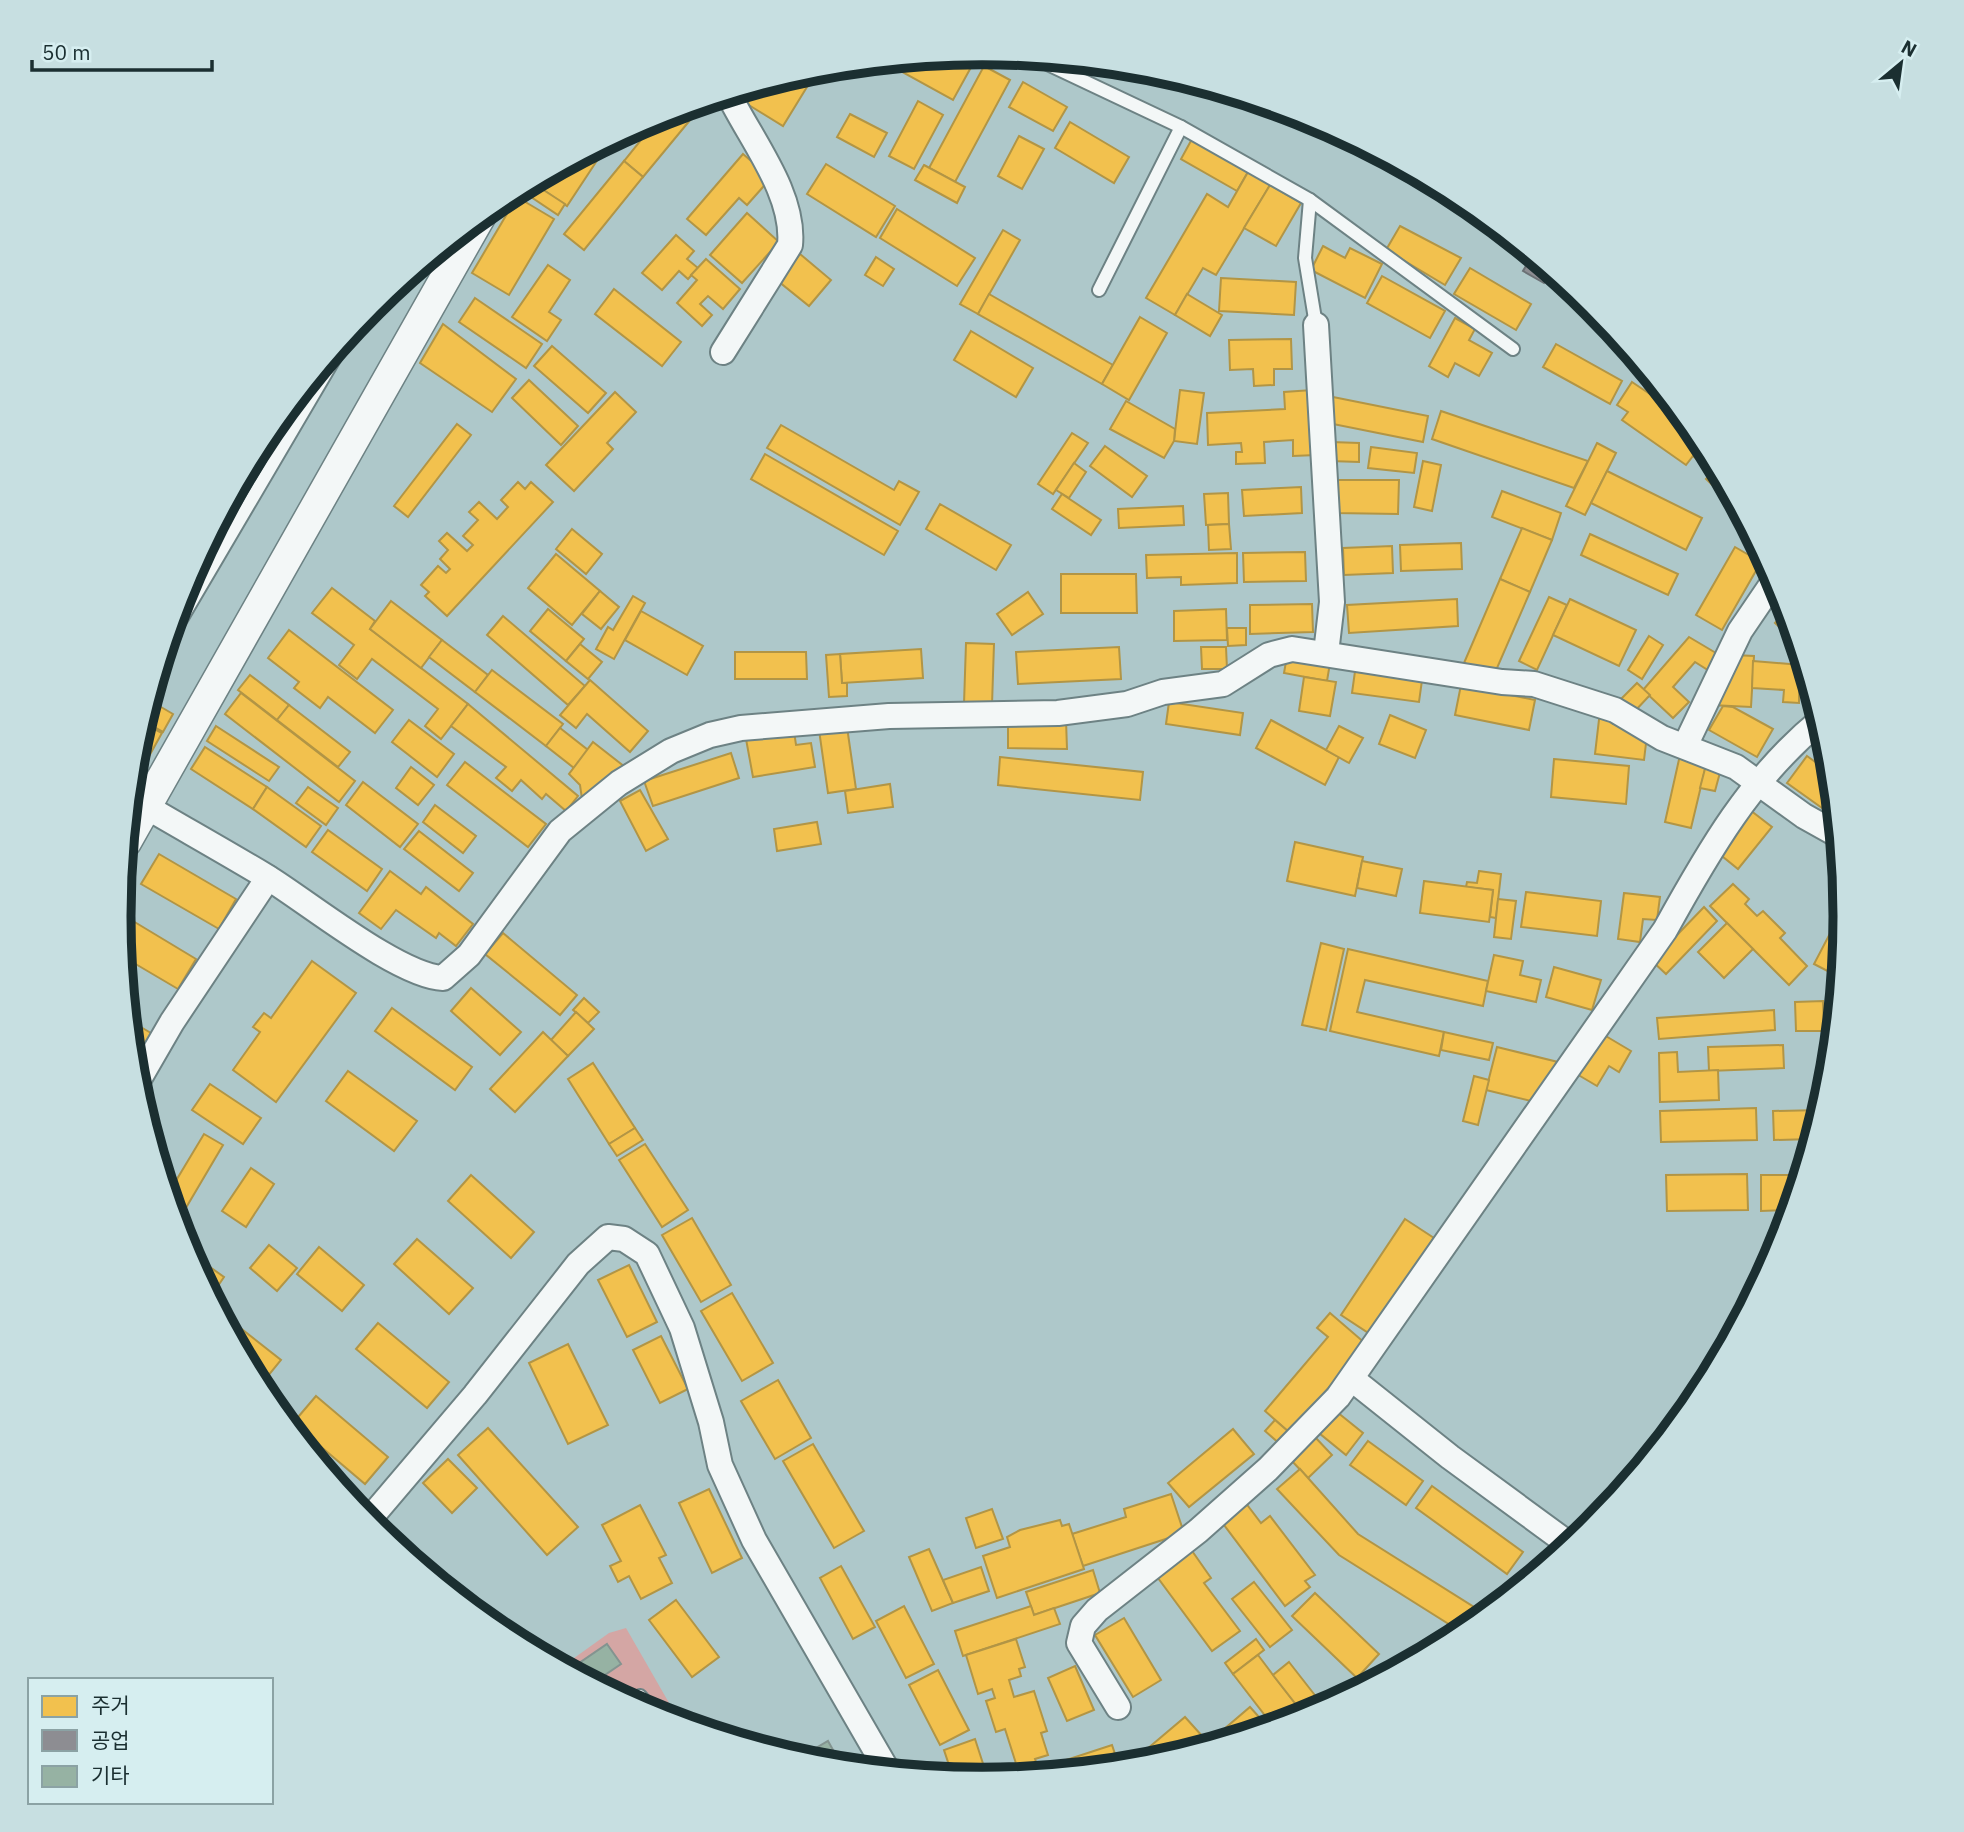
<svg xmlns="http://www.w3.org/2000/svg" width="1964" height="1832" font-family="'IBM Plex Sans','Noto Sans KR',sans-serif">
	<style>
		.green { fill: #d4a6a4 }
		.homes { fill: #f2c14e; stroke: #b29545; stroke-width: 2 }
		.industry { fill: #8d8d92; stroke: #6b7175; stroke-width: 2 }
		.building { fill: #96b2a3; stroke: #839490; stroke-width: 2 }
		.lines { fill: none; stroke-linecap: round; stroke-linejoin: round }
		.service-casing { stroke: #6d8284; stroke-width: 16 }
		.minor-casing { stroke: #6d8284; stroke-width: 28 }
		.tertiary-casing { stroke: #6d8284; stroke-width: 33 }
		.service { stroke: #f3f7f7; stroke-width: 12 }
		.minor { stroke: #f3f7f7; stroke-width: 24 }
		.tertiary { stroke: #f3f7f7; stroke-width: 30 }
		.rim { fill: none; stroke: #1b2f31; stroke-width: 9 }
	</style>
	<rect width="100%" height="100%" fill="#aec8ca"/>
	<polygon class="green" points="626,1628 680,1722 651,1714 563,1666 609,1633"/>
	<g class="homes">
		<polygon points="965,54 975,60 953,100 884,62"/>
		<polygon points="984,66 1010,80 955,182 929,168"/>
		<polygon points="818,69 783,126 739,99 744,90"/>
		<polygon points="1023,82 1067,107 1053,131 1009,107"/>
		<polygon points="918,101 943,115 914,169 889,156"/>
		<polygon points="705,102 643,177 624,161 661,115"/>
		<polygon points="850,114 887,133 874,157 837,137"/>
		<polygon points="1070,122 1129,157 1114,183 1055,148"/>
		<polygon points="1019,136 1044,149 1022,189 998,176"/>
		<polygon points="1192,139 1248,172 1237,191 1181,159"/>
		<polygon points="602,145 606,147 567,206 542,189 554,170"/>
		<polygon points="743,154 771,178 747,205 739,198 706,235 687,219"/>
		<polygon points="624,161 643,177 584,250 564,234"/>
		<polygon points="826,164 895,206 876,237 807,194"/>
		<polygon points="924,165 965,187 957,203 915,180"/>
		<polygon points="554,170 542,189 565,204 558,215 522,191 525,186"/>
		<polygon points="1248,172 1270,185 1216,275 1203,268 1175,315 1146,298 1207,194 1228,207"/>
		<polygon points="1270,185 1301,203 1276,246 1244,228"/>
		<polygon points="517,197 554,219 509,295 472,273"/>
		<polygon points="897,209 975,258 957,286 880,238"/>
		<polygon points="747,213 779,242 742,283 710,255"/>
		<polygon points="1400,226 1461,258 1445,285 1386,250"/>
		<polygon points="1003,230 1020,240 978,314 960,304"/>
		<polygon points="676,235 694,251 687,259 698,268 688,279 679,271 662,290 642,273"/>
		<polygon points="1323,246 1345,258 1350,248 1382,264 1365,298 1311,270"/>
		<polygon points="800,254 831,280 809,306 778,281"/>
		<polygon points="876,257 894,269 883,286 865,275"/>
		<polygon points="706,259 740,289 723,309 708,296 700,304 712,315 702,326 677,303 697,280 691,275"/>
		<polygon points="548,265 570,280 549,312 561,320 547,341 512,317"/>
		<polygon points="1470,268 1531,304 1516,330 1454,294"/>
		<polygon points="1382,276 1445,311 1430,338 1367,303"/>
		<polygon points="1221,278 1296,282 1294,315 1219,311"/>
		<polygon points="614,289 681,342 662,366 595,314"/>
		<polygon points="989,294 1113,365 1102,384 978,314"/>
		<polygon points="1187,294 1222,315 1210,336 1175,315"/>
		<polygon points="475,298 542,344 526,368 459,322"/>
		<polygon points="1140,317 1167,333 1129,400 1102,384"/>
		<polygon points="1455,318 1475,329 1469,340 1492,353 1479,376 1455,363 1448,377 1429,366"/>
		<polygon points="443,324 516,379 492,412 420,363"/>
		<polygon points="971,331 1033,368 1016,397 954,360"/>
		<polygon points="1291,339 1292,369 1274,369 1274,385 1254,386 1253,369 1230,370 1229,340"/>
		<polygon points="1556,344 1622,381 1610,404 1543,367"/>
		<polygon points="552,346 606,393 588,413 534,366"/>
		<polygon points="529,380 578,426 561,445 512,398"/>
		<polygon points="1632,382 1684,417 1707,449 1699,461 1693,456 1686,465 1622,420 1628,412 1617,405"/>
		<polygon points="1180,390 1204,393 1197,444 1174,441"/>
		<polygon points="1312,390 1316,455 1293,456 1293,440 1264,442 1265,463 1236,464 1236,452 1242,452 1241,443 1208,445 1207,413 1285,409 1284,392"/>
		<polygon points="615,392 636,412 607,443 613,449 574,491 546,465"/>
		<polygon points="1333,397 1428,416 1423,442 1328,423"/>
		<polygon points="1126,401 1175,429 1174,441 1164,458 1110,429"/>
		<polygon points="1441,411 1588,461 1574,488 1432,439"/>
		<polygon points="279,418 236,488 264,436"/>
		<polygon points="457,424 471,435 408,517 394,506"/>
		<polygon points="781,425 894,490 899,481 919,492 900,525 767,448"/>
		<polygon points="1072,433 1088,443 1053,494 1038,484"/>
		<polygon points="1331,442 1359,443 1359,462 1330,461"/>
		<polygon points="1597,443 1616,453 1585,515 1566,506"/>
		<polygon points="1105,446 1147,476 1132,497 1090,466"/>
		<polygon points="1371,447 1417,453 1414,473 1368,468"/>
		<polygon points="765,454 898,531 884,555 751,479"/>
		<polygon points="1423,461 1441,465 1432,511 1414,507"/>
		<polygon points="1074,463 1086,472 1069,498 1056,490"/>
		<polygon points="1717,467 1739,510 1706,479"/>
		<polygon points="1607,471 1702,518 1686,550 1591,503"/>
		<polygon points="1335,480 1399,480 1398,514 1335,513"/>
		<polygon points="518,482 525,489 531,482 553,502 447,616 425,596 429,592 421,585 438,566 446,573 450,569 440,559 448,550 439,541 447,533 467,551 473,545 463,536 478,520 469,512 479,502 497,519 508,507 501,500"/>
		<polygon points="1301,487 1302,513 1244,516 1242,490"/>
		<polygon points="1502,491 1561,513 1552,540 1492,517"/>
		<polygon points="1228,493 1229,524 1206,525 1204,494"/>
		<polygon points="1062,494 1101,520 1091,535 1052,509"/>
		<polygon points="940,504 1011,545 996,570 926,529"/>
		<polygon points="1183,506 1184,525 1119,528 1118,509"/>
		<polygon points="1229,524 1231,549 1209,550 1208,525"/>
		<polygon points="1522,528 1552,540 1530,592 1500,579"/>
		<polygon points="572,529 602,554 586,574 556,549"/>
		<polygon points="1590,534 1678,574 1668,595 1581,555"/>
		<polygon points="1461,543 1462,569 1401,571 1400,545"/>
		<polygon points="1392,546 1393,573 1344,575 1343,548"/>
		<polygon points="1735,547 1761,562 1722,630 1696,615"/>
		<polygon points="1305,552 1306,581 1244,582 1243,553"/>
		<polygon points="1237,553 1237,583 1181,585 1181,577 1147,578 1146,555"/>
		<polygon points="556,554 600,591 572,625 528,588"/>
		<polygon points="1061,574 1136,574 1137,613 1061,613"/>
		<polygon points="1500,579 1530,592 1494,675 1464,663"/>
		<polygon points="332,588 375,621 370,629 468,704 441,739 425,726 438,709 372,659 357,679 339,665 354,645 312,613"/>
		<polygon points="600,591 619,607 601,629 582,614"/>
		<polygon points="1028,592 1043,614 1012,635 997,614"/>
		<polygon points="633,596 645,603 614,659 596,649 608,627 613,630"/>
		<polygon points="1549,597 1567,605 1537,670 1519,661"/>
		<polygon points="1457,599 1458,626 1349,633 1347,605"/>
		<polygon points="1570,599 1636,630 1619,666 1553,635"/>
		<polygon points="391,601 442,640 421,668 370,629"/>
		<polygon points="1312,604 1313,632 1250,634 1250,605"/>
		<polygon points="548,609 584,639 566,661 530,631"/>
		<polygon points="1226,609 1227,640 1174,641 1174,611"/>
		<polygon points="1787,610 1798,644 1775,623"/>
		<polygon points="641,611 703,646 687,675 625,640"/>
		<polygon points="503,616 585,686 568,705 487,635"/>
		<polygon points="1227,628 1246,628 1246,645 1228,646"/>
		<polygon points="289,630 393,710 375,733 328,697 320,708 294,688 299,682 268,658"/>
		<polygon points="1649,636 1663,645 1642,679 1628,670"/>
		<polygon points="1689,637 1721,656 1711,672 1695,662 1673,687 1689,702 1673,718 1643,690"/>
		<polygon points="442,640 488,675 475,692 429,657"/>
		<polygon points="966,643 994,644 992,705 964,704"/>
		<polygon points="580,644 602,662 588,679 566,661"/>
		<polygon points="1119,647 1121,679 1018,684 1016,652"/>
		<polygon points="1201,647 1226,647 1227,669 1202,669"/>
		<polygon points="921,649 923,678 842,683 840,654"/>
		<polygon points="735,652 806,652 807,679 735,679"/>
		<polygon points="840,654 842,683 847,683 847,696 829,697 826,655"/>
		<polygon points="1734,655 1754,656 1751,707 1711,705"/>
		<polygon points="1287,656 1330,663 1327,681 1284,673"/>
		<polygon points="1753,661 1801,665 1800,676 1807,677 1811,691 1799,691 1799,703 1783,702 1784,690 1752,688"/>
		<polygon points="1356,664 1423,673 1419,702 1352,693"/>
		<polygon points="492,670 563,724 546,746 475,692"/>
		<polygon points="250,675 289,705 277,720 238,690"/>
		<polygon points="1304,677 1336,682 1330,716 1299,711"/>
		<polygon points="590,680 648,731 630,752 587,714 576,728 560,715"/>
		<polygon points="1637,683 1650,695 1634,712 1621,699"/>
		<polygon points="1461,685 1535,700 1529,730 1455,715"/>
		<polygon points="241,693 355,781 339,802 225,714"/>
		<polygon points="149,700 173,714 163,732 143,721"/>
		<polygon points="1169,702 1243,713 1240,735 1166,724"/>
		<polygon points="468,704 578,796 566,811 546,794 542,799 521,780 512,791 496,778 506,767 451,726"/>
		<polygon points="289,705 350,752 338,767 277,720"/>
		<polygon points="1723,706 1733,707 1773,729 1757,757 1709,730"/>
		<polygon points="1600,711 1614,718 1613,724 1629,726 1647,735 1644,760 1595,754"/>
		<polygon points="1390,715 1426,730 1415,758 1379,744"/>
		<polygon points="409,720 454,754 437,777 392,742"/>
		<polygon points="1008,720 1066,720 1067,749 1008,748"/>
		<polygon points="1271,720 1339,757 1325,785 1256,748"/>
		<polygon points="143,723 162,733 148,758 135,750"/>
		<polygon points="216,726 279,767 269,781 207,741"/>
		<polygon points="1339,726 1363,738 1349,763 1326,750"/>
		<polygon points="847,727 856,789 828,793 819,730"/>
		<polygon points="560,728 588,750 574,768 546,746"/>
		<polygon points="794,731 796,745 811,743 815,767 753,777 746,739"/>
		<polygon points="593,742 625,767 582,799 580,785 569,774"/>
		<polygon points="205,747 267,787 253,809 191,769"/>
		<polygon points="731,753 739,778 653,806 644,781"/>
		<polygon points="1680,755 1707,761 1691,828 1665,822"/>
		<polygon points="1807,756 1832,774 1836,818 1787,783"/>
		<polygon points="1000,757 1143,772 1140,800 998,785"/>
		<polygon points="1554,759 1629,766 1626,804 1551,797"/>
		<polygon points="1707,761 1722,765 1715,791 1700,788"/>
		<polygon points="465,762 546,824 528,847 447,785"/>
		<polygon points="411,767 434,785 418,805 396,788"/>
		<polygon points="363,782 418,824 400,847 346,805"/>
		<polygon points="890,784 893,807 848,813 845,791"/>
		<polygon points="267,787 321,826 306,847 253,809"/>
		<polygon points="308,787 338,808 326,825 296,803"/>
		<polygon points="640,790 668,839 646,851 620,801"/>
		<polygon points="435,805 476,836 463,853 423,822"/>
		<polygon points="1750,810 1772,827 1738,869 1717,852"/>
		<polygon points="817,822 821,844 777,851 774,829"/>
		<polygon points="328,830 382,869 367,891 312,852"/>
		<polygon points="419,831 473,873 459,891 404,849"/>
		<polygon points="1295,842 1363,857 1355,896 1287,881"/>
		<polygon points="159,854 236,899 219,929 141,884"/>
		<polygon points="1362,861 1402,869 1396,896 1357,888"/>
		<polygon points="390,871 421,894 426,887 473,924 456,946 439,933 436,938 396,910 381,929 359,913"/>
		<polygon points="1479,871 1501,874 1496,918 1490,917 1493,890 1466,887 1467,882 1477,883"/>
		<polygon points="1424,881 1493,890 1489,922 1420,913"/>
		<polygon points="1733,884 1749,899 1745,904 1757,916 1763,911 1785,933 1780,938 1807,966 1789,985 1710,906"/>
		<polygon points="1526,892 1601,901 1597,936 1521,927"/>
		<polygon points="1624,893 1660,897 1657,920 1643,919 1640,942 1618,939"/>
		<polygon points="1498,899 1516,901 1511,939 1494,937"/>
		<polygon points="1704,907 1717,921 1666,974 1652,961"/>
		<polygon points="123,915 196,959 178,989 122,956 119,921"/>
		<polygon points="1837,920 1845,924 1839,977 1814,964"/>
		<polygon points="1727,923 1753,949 1724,978 1698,952"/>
		<polygon points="503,933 577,995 560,1015 485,954"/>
		<polygon points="1321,943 1344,949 1326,1030 1302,1025"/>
		<polygon points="1348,949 1488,981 1483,1006 1365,980 1357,1012 1444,1032 1439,1056 1330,1031"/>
		<polygon points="1494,955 1523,961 1520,975 1541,980 1536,1002 1486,991"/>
		<polygon points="312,961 356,993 276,1102 233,1070 260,1032 253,1027 264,1013 271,1018"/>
		<polygon points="1554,967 1601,980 1592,1010 1546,997"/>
		<polygon points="471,988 521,1032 500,1055 451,1011"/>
		<polygon points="584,998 599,1012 588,1023 573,1010"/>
		<polygon points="1823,1001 1824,1031 1796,1031 1795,1002"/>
		<polygon points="392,1008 472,1067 455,1090 375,1031"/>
		<polygon points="1774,1010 1775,1030 1659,1039 1657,1018"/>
		<polygon points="576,1012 594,1029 568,1056 551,1040"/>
		<polygon points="129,1020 156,1036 138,1066 133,1063"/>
		<polygon points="543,1032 568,1056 515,1112 490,1089"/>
		<polygon points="1444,1032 1493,1043 1489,1060 1441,1050"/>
		<polygon points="1599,1032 1631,1051 1619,1072 1609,1066 1597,1086 1575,1073"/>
		<polygon points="1783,1045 1784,1068 1709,1071 1708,1047"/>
		<polygon points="1497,1047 1558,1062 1539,1103 1486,1090"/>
		<polygon points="1677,1052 1678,1072 1718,1070 1719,1100 1660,1102 1659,1053"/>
		<polygon points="593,1063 635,1128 609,1144 568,1079"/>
		<polygon points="348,1071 417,1121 394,1151 326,1101"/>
		<polygon points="1474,1076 1489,1080 1478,1125 1463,1121"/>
		<polygon points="210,1084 261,1118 243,1144 192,1110"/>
		<polygon points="1756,1108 1757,1140 1661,1142 1660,1111"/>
		<polygon points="1821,1110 1812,1139 1774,1140 1773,1111"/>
		<polygon points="635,1128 643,1140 617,1156 609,1144"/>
		<polygon points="204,1134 223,1145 177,1223 168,1194"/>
		<polygon points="645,1144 688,1210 662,1227 619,1160"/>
		<polygon points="251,1168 274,1184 246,1227 222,1211"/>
		<polygon points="1747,1174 1748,1210 1667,1211 1666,1175"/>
		<polygon points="471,1175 534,1232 511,1258 448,1201"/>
		<polygon points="1761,1175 1802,1175 1791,1210 1761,1211"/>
		<polygon points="692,1218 731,1285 701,1302 662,1235"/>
		<polygon points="1405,1219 1434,1238 1370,1334 1341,1315"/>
		<polygon points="417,1239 473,1288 449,1314 394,1264"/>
		<polygon points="269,1245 297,1268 277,1291 250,1268"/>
		<polygon points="319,1247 364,1285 342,1311 297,1274"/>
		<polygon points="186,1250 224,1277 211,1296"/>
		<polygon points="629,1265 657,1322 627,1337 598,1280"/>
		<polygon points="732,1293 773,1363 742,1381 701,1311"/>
		<polygon points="220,1312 281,1360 259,1387 220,1313"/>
		<polygon points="1330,1313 1366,1344 1290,1433 1265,1411 1328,1337 1317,1328"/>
		<polygon points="378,1323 449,1382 427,1408 356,1349"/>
		<polygon points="661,1336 688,1389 660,1403 633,1350"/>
		<polygon points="568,1344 608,1425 568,1444 529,1363"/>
		<polygon points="778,1380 811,1438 775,1459 741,1401"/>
		<polygon points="316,1396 388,1457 365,1484 293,1423"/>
		<polygon points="1337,1412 1363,1433 1346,1455 1319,1433"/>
		<polygon points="1275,1420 1290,1433 1280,1444 1265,1431"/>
		<polygon points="488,1428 578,1527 547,1555 458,1455"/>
		<polygon points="1233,1429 1254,1454 1189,1507 1168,1483"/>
		<polygon points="1314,1436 1332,1455 1308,1478 1290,1459"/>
		<polygon points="1368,1441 1423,1481 1406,1505 1350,1465"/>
		<polygon points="813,1444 864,1531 834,1548 783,1461"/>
		<polygon points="448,1459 477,1488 452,1513 423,1483"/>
		<polygon points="1300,1469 1358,1534 1485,1614 1463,1633 1339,1555 1277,1489"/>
		<polygon points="1432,1486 1523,1552 1507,1574 1416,1508"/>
		<polygon points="709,1489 742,1558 712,1573 679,1503"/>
		<polygon points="1171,1494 1184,1533 1083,1566 1072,1534 1126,1517 1124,1509"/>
		<polygon points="1245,1502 1261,1523 1270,1516 1315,1575 1305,1581 1310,1587 1285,1606 1221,1521"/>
		<polygon points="640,1505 666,1555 659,1558 672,1583 641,1599 629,1576 618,1582 610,1566 621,1561 602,1525"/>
		<polygon points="992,1509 1003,1539 976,1548 966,1518"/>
		<polygon points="1060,1520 1062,1526 1069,1524 1084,1569 997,1598 983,1556 1010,1547 1007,1537 1020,1530"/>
		<polygon points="1190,1548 1211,1578 1204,1583 1240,1631 1212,1651 1155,1574"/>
		<polygon points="929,1549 953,1603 932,1611 909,1557"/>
		<polygon points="841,1566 875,1627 853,1639 820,1578"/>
		<polygon points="981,1567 989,1591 953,1603 943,1580"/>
		<polygon points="1093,1570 1100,1593 1034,1615 1026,1592"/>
		<polygon points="1254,1582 1292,1630 1270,1647 1232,1599"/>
		<polygon points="1315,1593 1379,1654 1357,1678 1292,1616"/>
		<polygon points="676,1600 719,1657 692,1677 649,1620"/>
		<polygon points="904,1606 934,1664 906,1678 876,1621"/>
		<polygon points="1031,1606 1034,1615 1054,1608 1060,1624 963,1656 955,1631"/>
		<polygon points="1124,1618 1161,1680 1133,1697 1095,1635"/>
		<polygon points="1016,1639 1025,1667 1019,1669 1021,1676 1009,1680 1014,1697 1034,1691 1047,1731 1041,1733 1048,1755 1035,1759 1040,1774 1020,1776 1005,1729 996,1732 986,1701 995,1698 992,1689 978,1694 966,1655"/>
		<polygon points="1256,1639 1264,1650 1233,1674 1225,1663"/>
		<polygon points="1258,1655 1273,1675 1305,1716 1273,1726 1233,1674"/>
		<polygon points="1289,1662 1321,1703 1305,1716 1273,1675"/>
		<polygon points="1075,1666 1094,1710 1067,1721 1048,1678"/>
		<polygon points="938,1670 969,1730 940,1745 909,1685"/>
		<polygon points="1250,1707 1268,1727 1203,1747"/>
		<polygon points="1185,1717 1203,1737 1193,1746 1196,1749 1138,1764 1134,1760"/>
		<polygon points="975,1739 988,1779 953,1777 944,1750"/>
		<polygon points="1112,1745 1119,1766 1047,1773 1045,1767"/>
	</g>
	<polygon class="industry" points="1532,256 1565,283 1550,274 1544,283 1523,271"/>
	<g class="building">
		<polygon points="607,1644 621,1664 593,1683 569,1670"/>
		<polygon points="828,1741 842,1766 799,1759 799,1758"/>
	</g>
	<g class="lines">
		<g class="service-casing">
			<g id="service">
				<polyline points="1035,58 1181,127 1310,200 1513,349"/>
				<polyline points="1310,200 1305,258 1316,325"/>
				<polyline points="1099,290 1181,127"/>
				<polyline points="166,645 350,332"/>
				<polyline points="640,1696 656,1715"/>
			</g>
		</g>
		<g class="minor-casing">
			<g id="minor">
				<polyline points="1316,325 1332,602 1326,653"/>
				<path d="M723,352L790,245C795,194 751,140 729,95"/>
				<polyline points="1685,746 1740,631 1776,578"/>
				<path d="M145,806C186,830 227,853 267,877C309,903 399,976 443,978L469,955L560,831L619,783L671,751L710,735L741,728L889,716L1058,713L1127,704L1163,692L1223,684L1269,655L1292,649L1502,682L1534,684L1615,710L1662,738L1736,767L1804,816L1838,835"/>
				<polyline points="135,1086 172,1022 268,878"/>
				<polyline points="1352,1379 1450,1457 1570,1545"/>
				<polyline points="367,1522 475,1395 578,1264 608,1237 624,1239 647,1254 682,1328 711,1422 720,1465 754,1540 887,1770"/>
				<path d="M1118,1707L1079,1643L1083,1626L1097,1610L1198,1531L1268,1469L1338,1397L1665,930C1708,852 1751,777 1821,720"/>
			</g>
		</g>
		<g class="tertiary-casing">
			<polyline id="tertiary" points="126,842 481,215"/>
		</g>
		<use href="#service" class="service"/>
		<use href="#minor" class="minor"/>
		<use href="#tertiary" class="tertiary"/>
	</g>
	<path d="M0 0H1964V1832H0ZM131 916a851 851 0 1 1 1702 0a851 851 0 1 1-1702 0Z" fill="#c7dfe1" fill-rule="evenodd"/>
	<path class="rim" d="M131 916a851 851 0 1 1 1702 0a851 851 0 1 1-1702 0Z"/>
	<rect x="28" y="1678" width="245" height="126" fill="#d6eef0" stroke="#8ba2a4" stroke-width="2"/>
	<rect x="42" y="1696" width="35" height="21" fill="#f2c14e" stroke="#8ba2a4" stroke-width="2"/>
	<text x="91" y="1713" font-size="21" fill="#1b2f31">주거</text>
	<rect x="42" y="1730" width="35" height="21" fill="#8d8d92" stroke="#8ba2a4" stroke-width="2"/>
	<text x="91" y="1748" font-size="21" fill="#1b2f31">공업</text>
	<rect x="42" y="1766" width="35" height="21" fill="#96b2a3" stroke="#8ba2a4" stroke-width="2"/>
	<text x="91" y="1783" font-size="21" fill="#1b2f31">기타</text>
	<g transform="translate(1901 63) rotate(29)" stroke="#d6eef0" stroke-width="5" paint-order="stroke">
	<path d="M0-5L12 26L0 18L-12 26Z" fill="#1b2f31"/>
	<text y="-10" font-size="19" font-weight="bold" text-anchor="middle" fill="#1b2f31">N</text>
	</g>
	<path d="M32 60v10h180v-10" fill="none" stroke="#1b2f31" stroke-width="3.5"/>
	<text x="42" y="60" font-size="21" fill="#1b2f31" stroke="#d6eef0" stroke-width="5" paint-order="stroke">50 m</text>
</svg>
